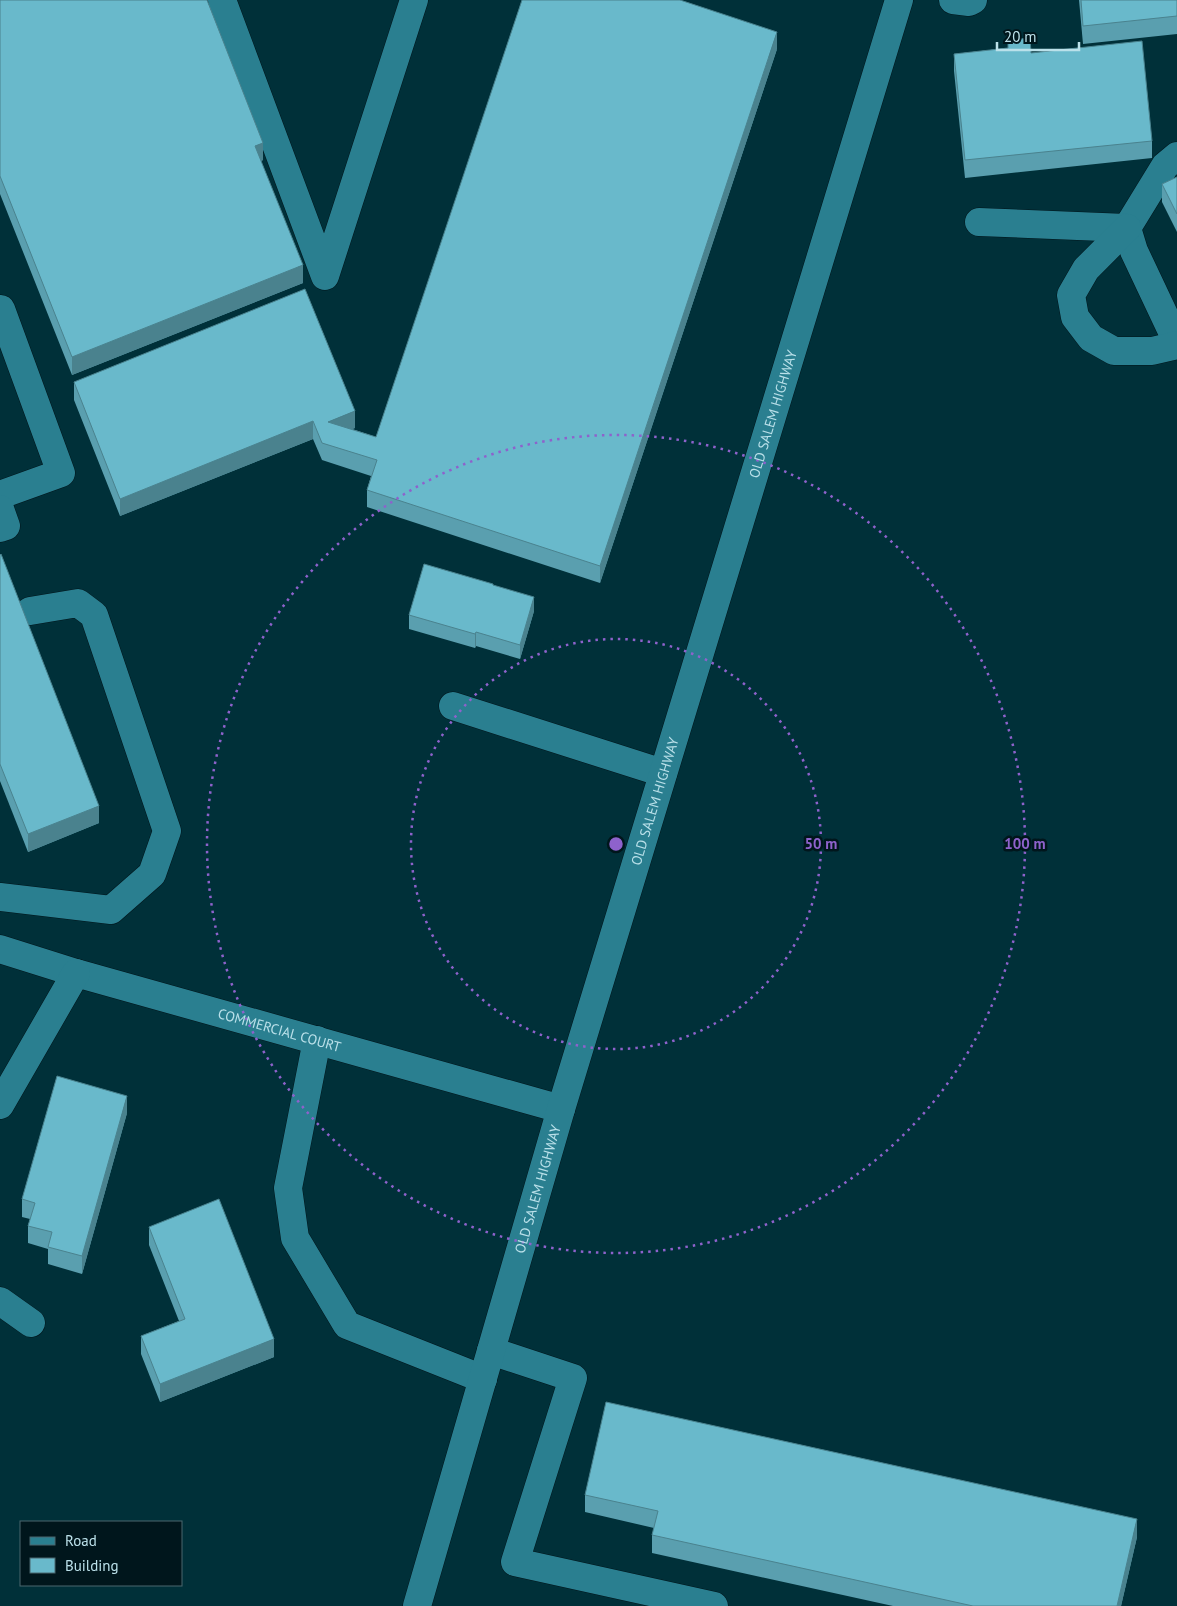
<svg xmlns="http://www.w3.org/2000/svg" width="1177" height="1606" font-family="'PT Sans',sans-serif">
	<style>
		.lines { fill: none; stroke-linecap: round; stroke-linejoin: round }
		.minor-casing { stroke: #00161c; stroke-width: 29 }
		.minor { stroke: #2a7f90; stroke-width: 28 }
		.wall { fill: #5a9faf }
		.shaded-wall { fill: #4a828e }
		.building { fill: #69b9cb; stroke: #4a828e }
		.ring { fill: none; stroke: #8e62cc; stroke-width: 2.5; stroke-dasharray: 2.5 5 }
		.labels { text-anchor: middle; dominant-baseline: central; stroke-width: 5; stroke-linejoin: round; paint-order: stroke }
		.street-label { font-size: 14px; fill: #bbe1ea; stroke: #00161c }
		.centre { fill: #8e62cc; stroke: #00161c; stroke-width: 2.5 }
		.ring-label { font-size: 15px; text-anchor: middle; font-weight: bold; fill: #8e62cc; stroke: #00161c; stroke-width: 5; stroke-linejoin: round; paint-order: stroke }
	</style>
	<rect width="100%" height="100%" fill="#003039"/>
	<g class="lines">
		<g class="minor-casing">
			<g id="minor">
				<polyline points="222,0 325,276 414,0"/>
				<polyline points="953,0 969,2 973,0"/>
				<polyline points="1177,156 1165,166 1127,228 1134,251 1177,342"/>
				<polyline points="979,222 1127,228"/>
				<polyline points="1127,228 1086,269 1071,295 1075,317 1091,338 1114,351 1152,351 1177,345"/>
				<polyline points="0,309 1,309 61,473 0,495"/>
				<polyline points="0,509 6,526 0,528"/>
				<polyline points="453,706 663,773"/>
				<polyline points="0,897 111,910 152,874 167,831 94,615 78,603 30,611"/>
				<path id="s1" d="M0,949L76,973L561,1109"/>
				<polyline points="317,1040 288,1188 295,1238 347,1325 483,1379"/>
				<polyline points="0,1105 76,973"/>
				<polyline points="0,1301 31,1323"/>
				<polyline points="491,1351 573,1378 515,1562 714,1606"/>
				<path id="s2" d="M417,1606L561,1109L899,0"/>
			</g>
		</g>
		<use href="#minor" class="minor"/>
	</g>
	<g class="wall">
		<polygon points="0,0 263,160 261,161 303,283 72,375 0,194"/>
		<polygon points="1079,0 1177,0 1177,34 1083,44"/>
		<polygon points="1008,40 1031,53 1152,141 1152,158 965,178 954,71 954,54 1008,48"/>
		<polygon points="777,49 600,583 367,507 367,490 371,476 322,460 313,439 120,516 74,400 74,382 355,428 352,429 376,437"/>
		<polygon points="1177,177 1177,232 1162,202 1162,184"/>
		<polygon points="0,555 99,823 28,852 0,781"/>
		<polygon points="493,586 534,611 520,659 476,646 475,648 409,629 409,615"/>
		<polygon points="127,1113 82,1274 48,1264 48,1249 28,1243 28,1226 30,1219 22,1217 22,1199"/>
		<polygon points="149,1227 274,1357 160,1402 141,1354 141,1336 179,1321 149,1245"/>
		<polygon points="585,1495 1137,1537 1121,1606 893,1606 652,1553 652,1535 654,1528 585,1512"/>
	</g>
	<g class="shaded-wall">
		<polygon points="777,32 777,49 600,583 600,566"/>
		<polygon points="263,143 263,160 255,164 255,146"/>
		<polygon points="303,265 303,283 72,375 72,357"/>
		<polygon points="355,411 355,428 328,439 328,422"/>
		<polygon points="313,421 313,439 120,516 120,499"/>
		<polygon points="534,597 534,611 520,659 520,645"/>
		<polygon points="476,632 476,646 475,648 475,634"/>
		<polygon points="99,806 99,823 28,852 28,834"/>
		<polygon points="127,1096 127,1113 82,1274 82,1256"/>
		<polygon points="274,1339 274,1357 160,1402 160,1384"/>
		<polygon points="1137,1519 1137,1537 1121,1606 1117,1606"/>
	</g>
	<g class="building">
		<polygon points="0,0 207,0 263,143 255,146 303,265 72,357 0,176"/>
		<polygon points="522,0 680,0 777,32 600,566 367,490 377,460 322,443 313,421 120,499 74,382 305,289 355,411 328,422 376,437"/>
		<polygon points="1081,0 1177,0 1177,16 1083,26"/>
		<polygon points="1030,38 1031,53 1142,41 1152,141 965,160 954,54 1008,48 1008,40"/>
		<polygon points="1177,177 1177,214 1162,184"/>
		<polygon points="1,554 99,806 28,834 0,764 0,555"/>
		<polygon points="424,564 493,584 493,585 534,597 520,645 476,632 475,634 409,615"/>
		<polygon points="57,1076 127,1096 82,1256 48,1247 52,1232 28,1226 35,1203 22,1199"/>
		<polygon points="219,1199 274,1339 160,1384 141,1336 185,1319 149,1227"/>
		<polygon points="606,1402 1137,1519 1117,1606 973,1606 652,1535 658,1511 585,1495"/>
	</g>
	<g class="ring">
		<circle cx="616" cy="844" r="205"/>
		<circle cx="616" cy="844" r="409"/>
	</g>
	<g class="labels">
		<g class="street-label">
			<text stroke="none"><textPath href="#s2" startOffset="1244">OLD SALEM HIGHWAY</textPath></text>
			<text stroke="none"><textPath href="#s2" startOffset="839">OLD SALEM HIGHWAY</textPath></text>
			<text stroke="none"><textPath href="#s1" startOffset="291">COMMERCIAL COURT</textPath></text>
			<text stroke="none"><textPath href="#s2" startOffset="434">OLD SALEM HIGHWAY</textPath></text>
		</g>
	</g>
	<circle cx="616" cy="844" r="8" class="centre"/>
	<g class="ring-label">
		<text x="821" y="849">50 m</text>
		<text x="1025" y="849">100 m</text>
	</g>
	<rect x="20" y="1521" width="162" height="65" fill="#00161c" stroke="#4b676e"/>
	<rect x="30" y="1537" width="25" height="8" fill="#2a7f90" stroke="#4b676e"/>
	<text x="65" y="1546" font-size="15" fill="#bbe1ea">Road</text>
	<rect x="30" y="1558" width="25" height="15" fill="#69b9cb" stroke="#4b676e"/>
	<text x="65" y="1571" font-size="15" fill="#bbe1ea">Building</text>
	<path d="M997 42v8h82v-8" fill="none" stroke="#bbe1ea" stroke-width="2.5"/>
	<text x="1004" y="42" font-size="15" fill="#bbe1ea" stroke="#00161c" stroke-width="4" paint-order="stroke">20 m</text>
</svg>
